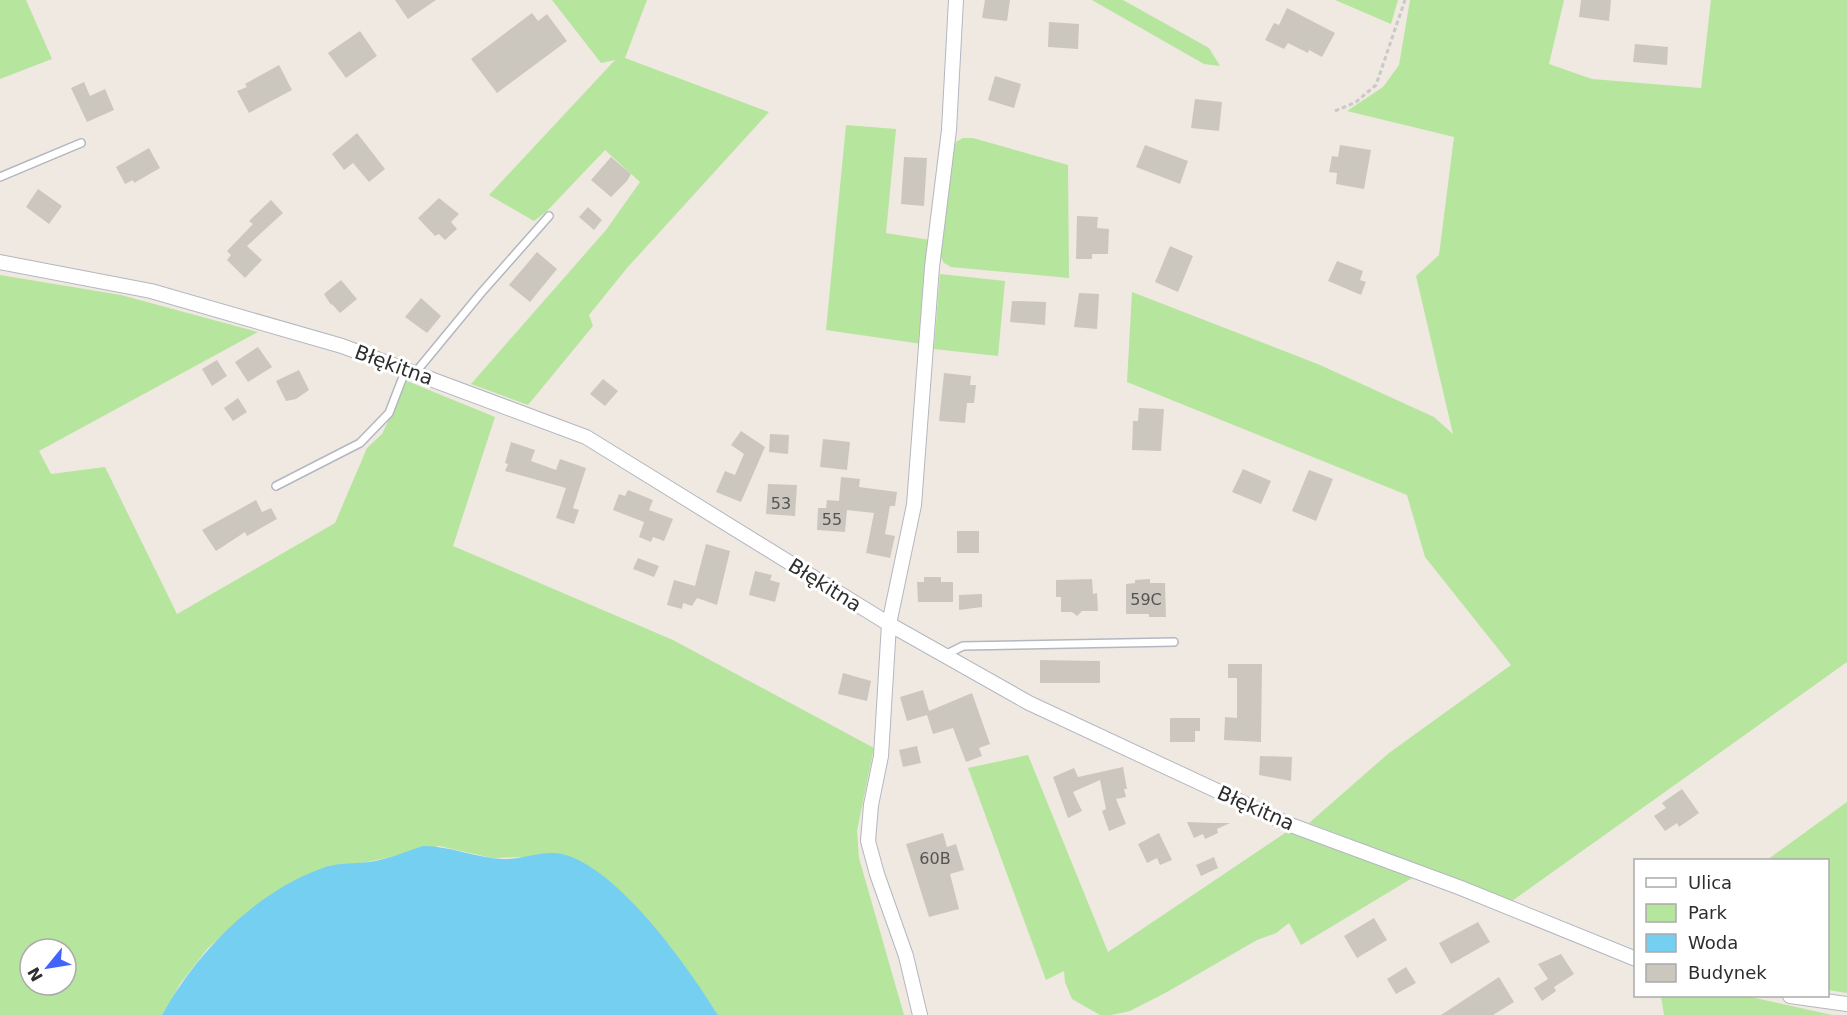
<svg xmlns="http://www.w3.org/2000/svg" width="1847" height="1015" font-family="'DejaVu Sans',sans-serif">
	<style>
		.green { fill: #b6e59e; fill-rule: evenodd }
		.water { fill: #75cff0 }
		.building { fill: #cbc7bf }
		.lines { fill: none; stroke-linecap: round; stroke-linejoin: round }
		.lane-casing { stroke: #b4b7c1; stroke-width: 10 }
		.street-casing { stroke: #b4b7c1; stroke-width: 16 }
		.path { stroke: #c9c9c9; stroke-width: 3; stroke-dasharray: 4.5 3; stroke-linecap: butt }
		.lane { stroke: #fff; stroke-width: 7 }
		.street { stroke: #fff; stroke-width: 14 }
		.labels { text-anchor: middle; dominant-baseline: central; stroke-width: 6; stroke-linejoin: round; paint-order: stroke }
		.number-label { font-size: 16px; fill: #555452 }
		.street-label { font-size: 20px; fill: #2e2e2e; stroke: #fff }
	</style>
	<rect width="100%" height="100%" fill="#efe9e1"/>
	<g class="green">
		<polygon points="0,0 26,0 52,59 0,79"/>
		<polygon points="552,0 647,0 625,58 769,112 627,268 589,315 593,326 528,405 471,384 606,230 640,182 605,150 547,211 534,221 489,195 615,60 601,63"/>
		<polygon points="1092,0 1123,0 1209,48 1220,66 1204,64"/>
		<polygon points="1335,0 1398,0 1391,24"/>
		<polygon points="1410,0 1564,0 1549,64 1592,79 1701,88 1711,0 1847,0 1847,662 1512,901 1309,823 1389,753 1511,665 1425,557 1407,495 1127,382 1132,292 1320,365 1434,417 1453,434 1416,276 1439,255 1454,137 1347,111 1383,87 1399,65"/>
		<polygon points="846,125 896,129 886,233 930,240 922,344 826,330"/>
		<polygon points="963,138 973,138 1068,165 1069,278 951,267 944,263 940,256 948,161 956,142"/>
		<polygon points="940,274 1005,281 998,356 934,349"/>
		<path d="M0,275L121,295L258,332L39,451L51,474L105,467L177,614L335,523L367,448L382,434L407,381L495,417L453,546L673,640L874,748L857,831L859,858L904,1015H718L669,945L624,895L522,857L492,858L439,846L368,862L331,866L308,875L269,898L250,911L208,948L180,984L162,1015H0ZM30,949H66V985H30Z"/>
		<polygon points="1028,755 1108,952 1288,831 1414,877 1301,945 1289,923 1276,933 1257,940 1167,992 1130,1011 1111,1015 1100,1015 1072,999 1065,982 1064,971 1046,980 968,768"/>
		<polygon points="1847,802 1847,993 1828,990 1828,860 1767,860"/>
		<polygon points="1661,996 1746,996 1832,1015 1664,1015"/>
	</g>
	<path class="water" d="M423,846C451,846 476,858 503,859C523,860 542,850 562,854C619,868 688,967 718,1015H162C196,954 253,894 320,869C337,862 353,864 370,862C388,859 405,852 423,846Z"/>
	<g class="building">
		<polygon points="395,0 436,0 408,19"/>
		<polygon points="985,0 1010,0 1007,21 982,18"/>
		<polygon points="1581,0 1611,0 1609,21 1579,17"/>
		<polygon points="1287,8 1335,33 1322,57 1309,50 1308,53 1288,43 1284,49 1265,40 1274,23 1279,25"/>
		<polygon points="532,13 538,21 547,14 567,41 497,93 471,59"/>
		<polygon points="1049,22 1079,24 1078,49 1048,47"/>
		<polygon points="360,31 377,56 346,78 328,53"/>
		<polygon points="1635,44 1668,47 1667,65 1633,62"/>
		<polygon points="279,65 292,90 249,113 237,91 247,87 245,84"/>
		<polygon points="995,76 1021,84 1014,108 988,100"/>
		<polygon points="84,82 90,96 105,89 114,110 87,122 71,88"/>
		<polygon points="1195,99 1222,102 1219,131 1191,128"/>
		<polygon points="357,133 385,169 369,182 353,163 344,170 332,154"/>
		<polygon points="1145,145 1188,161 1180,184 1136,167"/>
		<polygon points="1340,145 1371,150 1364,189 1336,184 1337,173 1329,172 1332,156 1338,157"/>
		<polygon points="149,148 160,168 134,183 133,180 125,184 116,167"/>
		<polygon points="611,157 631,174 627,181 611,197 591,180"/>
		<polygon points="904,157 927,158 924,206 901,204"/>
		<polygon points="38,189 62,206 49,224 26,207"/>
		<polygon points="439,198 459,214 451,222 457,229 445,240 439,234 435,236 418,218"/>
		<polygon points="271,200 283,213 247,246 262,260 245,278 227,260 231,255 227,251 253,224 249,221"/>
		<polygon points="588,207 602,220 594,230 579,217"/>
		<polygon points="1077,216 1098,217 1097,228 1109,229 1108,254 1092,254 1092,259 1076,259"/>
		<polygon points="1170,246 1193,256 1178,292 1155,282"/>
		<polygon points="537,252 557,269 530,302 509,285"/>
		<polygon points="1337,261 1363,271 1360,280 1366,282 1361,295 1328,281"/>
		<polygon points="341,280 357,299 340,313 332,304 331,305 324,294"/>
		<polygon points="1079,293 1099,294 1097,329 1074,327"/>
		<polygon points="421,298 441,316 427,333 405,317"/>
		<polygon points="1012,301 1046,302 1045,325 1010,322"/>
		<polygon points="258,347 272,367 248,382 235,362"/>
		<polygon points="217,360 227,376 212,386 202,369"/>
		<polygon points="299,370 309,390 296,399 286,401 276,381"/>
		<polygon points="944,373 971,376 970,385 976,385 974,403 967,403 965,423 939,421"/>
		<polygon points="603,379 618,391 605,406 590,394"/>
		<polygon points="238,398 247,412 233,421 224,408"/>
		<polygon points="1139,408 1164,409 1161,451 1132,450 1133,421 1138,421"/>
		<polygon points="741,431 765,447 741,502 716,492 725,471 735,475 744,454 731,445"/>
		<polygon points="770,434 789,435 788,454 769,452"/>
		<polygon points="823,439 850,442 847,470 820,467"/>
		<polygon points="511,442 535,450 531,461 556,470 560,459 586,468 573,508 579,510 574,524 556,518 566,488 505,471 508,464 505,463"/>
		<polygon points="1243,469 1271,481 1261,504 1232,492"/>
		<polygon points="1309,470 1333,479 1316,521 1292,511"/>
		<polygon points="841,477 860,479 859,487 897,492 895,506 890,506 885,534 895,536 890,558 866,553 874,513 847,510 845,532 817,530 818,508 826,508 827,500 839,501"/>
		<polygon points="768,484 797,485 795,516 766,514"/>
		<polygon points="628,490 653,500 649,510 673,519 664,541 653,537 651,542 639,537 644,522 613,510 619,494 625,496"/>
		<polygon points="256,500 262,512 271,508 277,519 247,536 245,532 216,551 202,530"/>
		<rect x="957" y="531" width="22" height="22"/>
		<polygon points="706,544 730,551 717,605 697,598 692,606 683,603 682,609 667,605 674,580 695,586"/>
		<polygon points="638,558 659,566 654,577 633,569"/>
		<polygon points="755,571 772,575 770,580 780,583 775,602 749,595"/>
		<polygon points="924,577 941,577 941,582 953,582 953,602 918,602 917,582 924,582"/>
		<polygon points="1092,579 1093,594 1097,593 1098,611 1082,611 1077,616 1072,612 1061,612 1061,597 1056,597 1056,580"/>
		<polygon points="1150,579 1150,583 1165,583 1166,617 1149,617 1149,614 1126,614 1126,584 1135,583 1135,580"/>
		<polygon points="982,594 982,607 959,610 959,595"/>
		<polygon points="1040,660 1100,661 1100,683 1040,683"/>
		<polygon points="1228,664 1262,664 1261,742 1224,740 1225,717 1237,718 1237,678 1228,678"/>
		<polygon points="843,673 871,681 867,701 838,694"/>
		<polygon points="923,690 929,711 972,693 990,744 979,748 982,756 966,762 953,728 933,734 927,715 907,721 900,697"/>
		<polygon points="1170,718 1200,718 1200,731 1195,731 1195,742 1170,742"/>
		<polygon points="917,746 921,763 903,767 899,750"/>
		<polygon points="1260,756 1292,757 1291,781 1259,775"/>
		<polygon points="1123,767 1127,789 1124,789 1126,797 1116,799 1126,824 1109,831 1102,811 1106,809 1100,780 1073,792 1082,811 1068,818 1053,777 1074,768 1078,777"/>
		<polygon points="1682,789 1699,813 1679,827 1677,823 1665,831 1654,816 1666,808 1662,803"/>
		<polygon points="1187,822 1214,823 1230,823 1217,829 1218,833 1205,839 1203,834 1194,838"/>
		<polygon points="943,833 947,847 956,844 964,870 950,874 959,909 929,917 906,844"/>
		<polygon points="1159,833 1172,860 1160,865 1157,858 1147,863 1138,844"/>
		<polygon points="1214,857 1218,868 1201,876 1196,865"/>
		<polygon points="1374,918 1387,940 1357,958 1344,936"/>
		<polygon points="1478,922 1490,942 1451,964 1439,943"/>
		<polygon points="1561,954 1574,974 1554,987 1556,991 1542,1001 1534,988 1548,979 1538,964"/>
		<polygon points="1406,967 1416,983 1396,994 1387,979"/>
		<polygon points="1499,977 1514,1002 1493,1015 1441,1015"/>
	</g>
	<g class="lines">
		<g class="lane-casing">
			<g id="lane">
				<polyline points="0,177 81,143"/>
				<polyline points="415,373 481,293 549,216"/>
				<polyline points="276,486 360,443 389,413 406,369"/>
				<polyline points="945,655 963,646 1174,642"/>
			</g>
		</g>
		<g class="street-casing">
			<g id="street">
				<polyline points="0,262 151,291 342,346 586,437 889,624 1029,703 1288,824 1461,888 1636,959"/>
				<polyline points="1790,996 1847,1004"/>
				<polyline points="920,1015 906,956 877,874 868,841 871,805 881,756 889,624 914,505 932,267 949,130 956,0"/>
			</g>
		</g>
		<polyline class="path" points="1335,111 1356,102 1376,85 1405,0"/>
		<use href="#lane" class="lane"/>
		<use href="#street" class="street"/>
	</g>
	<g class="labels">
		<g class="number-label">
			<text x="781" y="503">53</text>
			<text x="832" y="519">55</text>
			<text x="1146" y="599">59C</text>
			<text x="935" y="858">60B</text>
		</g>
		<g class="street-label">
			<text transform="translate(394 365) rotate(20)">Błękitna</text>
			<text transform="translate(825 585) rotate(32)">Błękitna</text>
			<text transform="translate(1256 808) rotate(24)">Błękitna</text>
		</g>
	</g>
	<rect x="1634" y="859" width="195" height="138" fill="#ffffff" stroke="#ababab" stroke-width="1.5"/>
	<rect x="1646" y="878" width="30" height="9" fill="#ffffff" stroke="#ababab" stroke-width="1.5"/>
	<text x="1688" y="889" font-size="18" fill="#2e2e2e">Ulica</text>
	<rect x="1646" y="904" width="30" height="18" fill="#b6e59e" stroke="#ababab" stroke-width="1.5"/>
	<text x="1688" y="919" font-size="18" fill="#2e2e2e">Park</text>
	<rect x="1646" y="934" width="30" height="18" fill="#75cff0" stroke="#ababab" stroke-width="1.5"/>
	<text x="1688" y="949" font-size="18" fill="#2e2e2e">Woda</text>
	<rect x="1646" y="964" width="30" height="18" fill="#cbc7bf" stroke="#ababab" stroke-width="1.5"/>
	<text x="1688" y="979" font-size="18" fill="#2e2e2e">Budynek</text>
	<g transform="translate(48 967) rotate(240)"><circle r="28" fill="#ffffff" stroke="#ababab" stroke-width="1.5"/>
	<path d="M0-4.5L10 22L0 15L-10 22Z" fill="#4264fb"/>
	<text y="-9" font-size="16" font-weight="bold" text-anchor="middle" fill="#2e2e2e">N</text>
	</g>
</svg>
